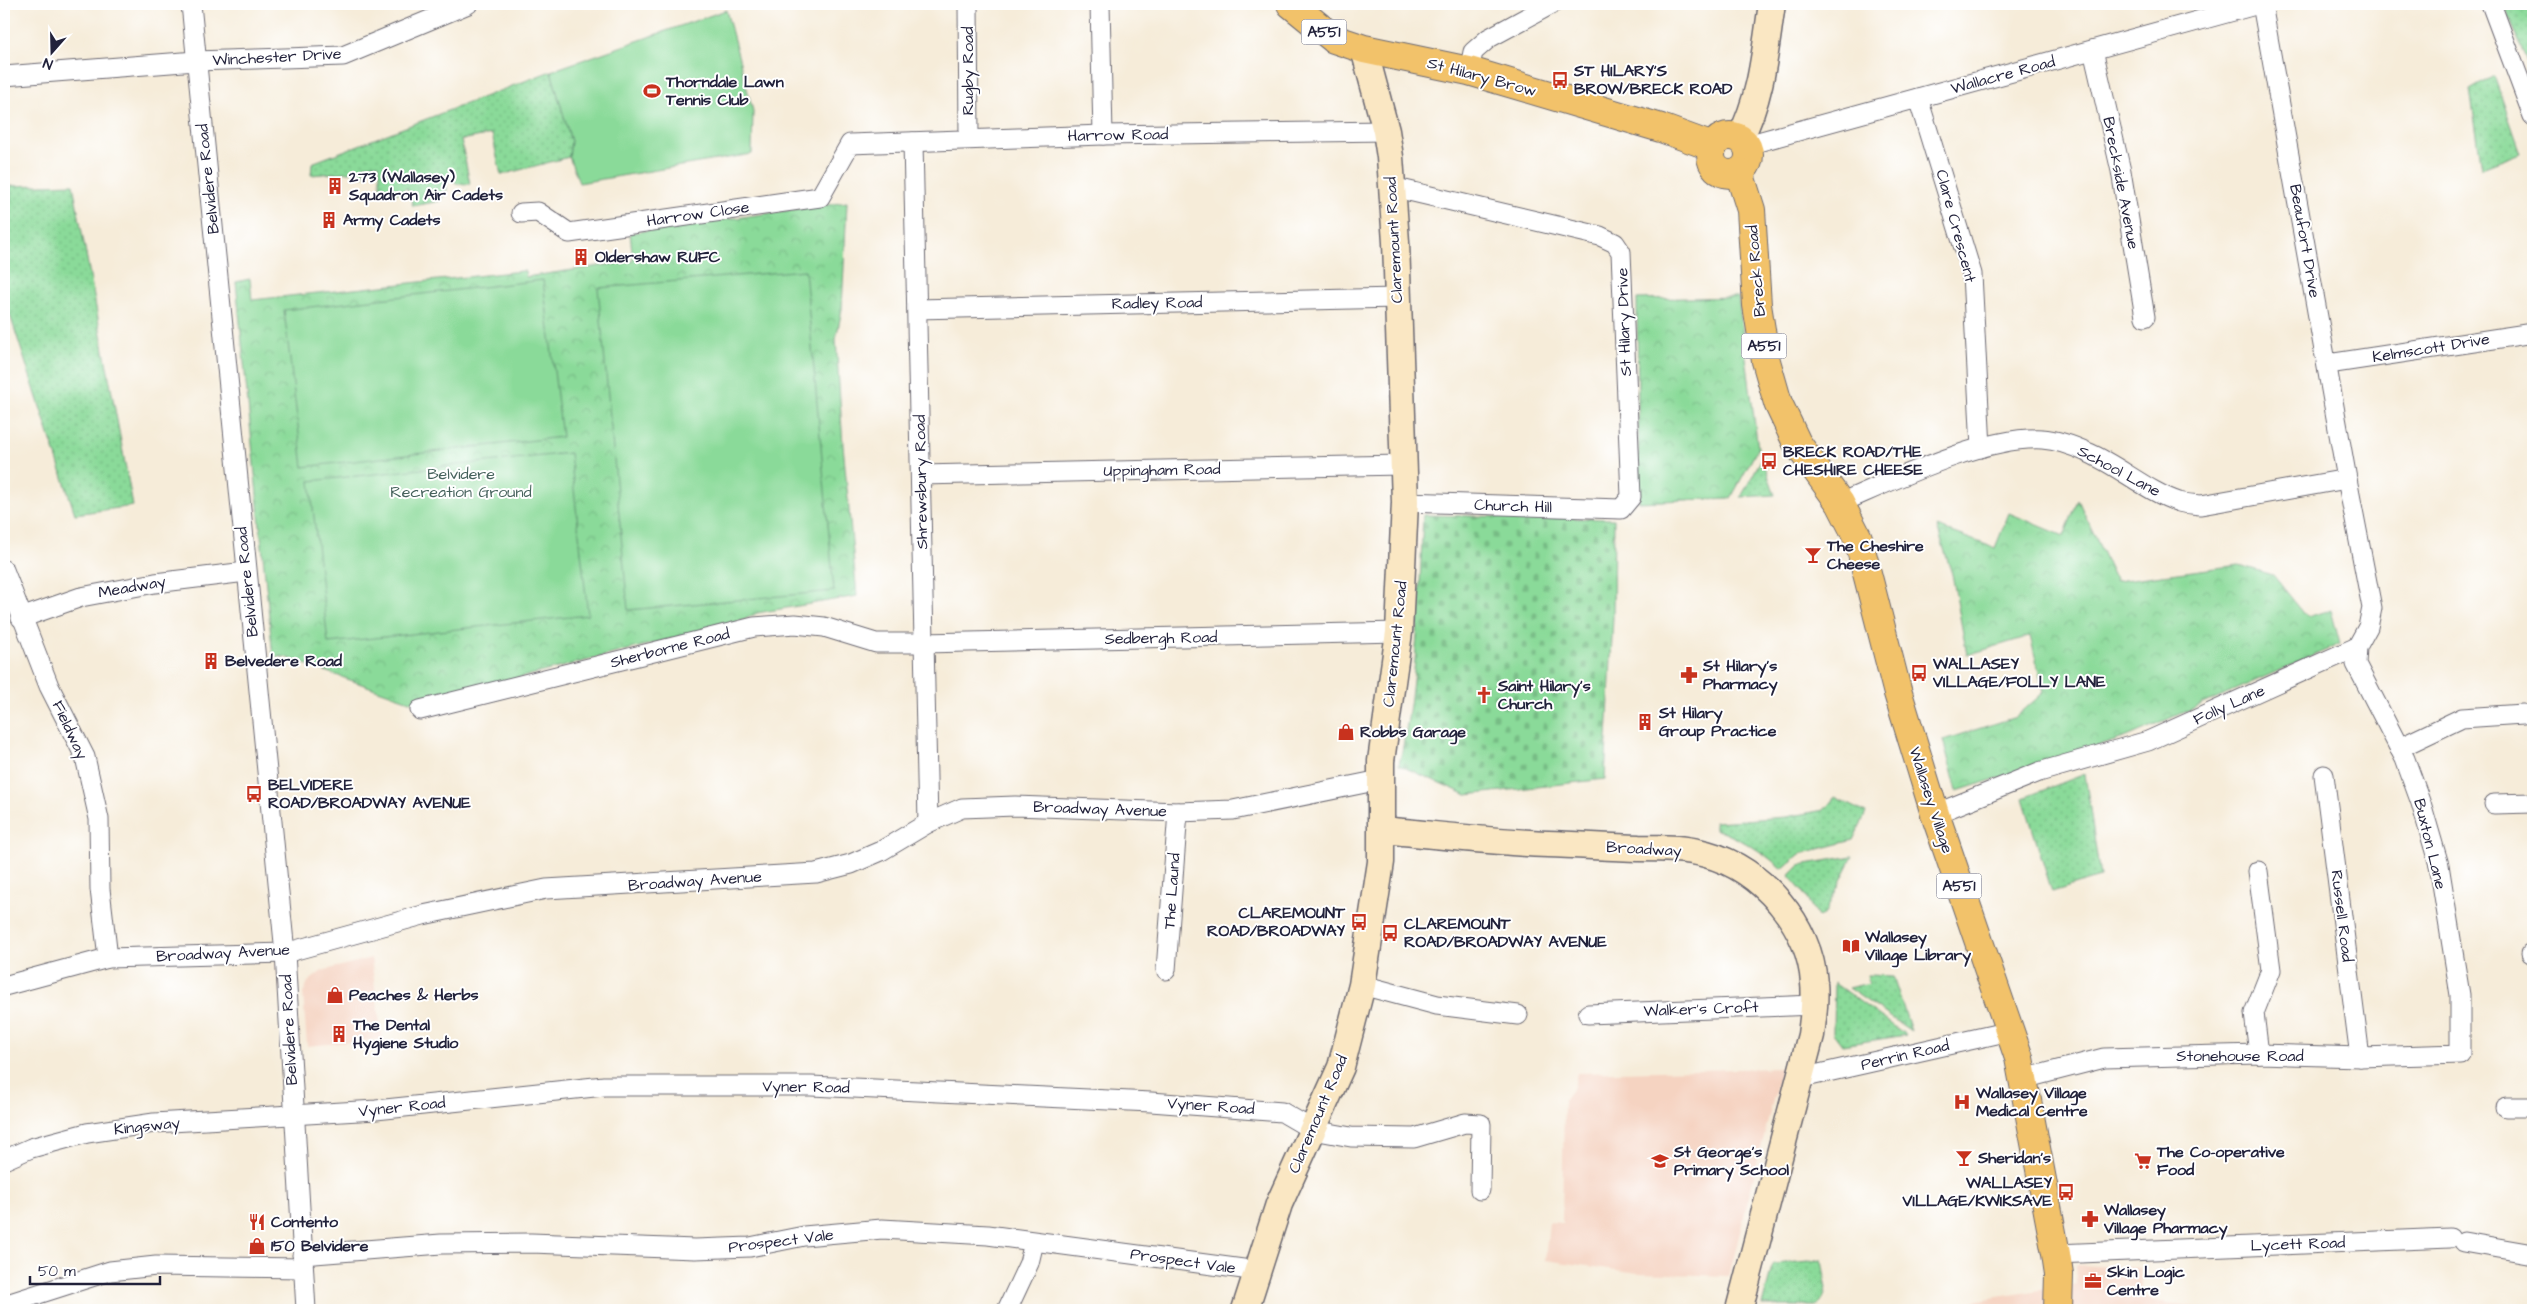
<svg xmlns="http://www.w3.org/2000/svg" width="2537" height="1314" font-family="'Architects Daughter',sans-serif">
	<style>
		.built { fill: #f5d3c1 }
		.grass { fill: url(#grass-dots); stroke: #567e6a }
		.cemetery { fill: url(#cemetery-stones); stroke: #567e6a }
		.park { fill: url(#park-crowns); stroke: #567e6a }
		.pitch { fill: #8ada99; stroke: #567e6a }
		.lines { fill: none; stroke-linecap: round; stroke-linejoin: round }
		.street-casing { stroke: #6c6972; stroke-width: 21 }
		.secondary-casing { stroke: #6c6972; stroke-width: 29 }
		.primary-casing { stroke: #6c6972; stroke-width: 30 }
		.street { stroke: #fff; stroke-width: 19 }
		.secondary { stroke: #fae7c3; stroke-width: 26 }
		.primary { stroke: #f2c26a; stroke-width: 28 }
		.labels { text-anchor: middle; dominant-baseline: central; stroke-width: 4; stroke-linejoin: round; paint-order: stroke }
		.shield { fill: #fff; stroke: #646476; stroke-width: 1 }
		.shield-label { font-size: 15px; font-weight: bold; fill: #22223b }
		.street-label { font-size: 16px; fill: #22223b; stroke: #fff }
		.poi-label { font-size: 16px; font-weight: bold; fill: #22223b; stroke: #fff; text-anchor: start }
		.park-label { font-size: 16px; fill: #46625c; stroke: #fff }
	</style>
	<defs>
		<pattern id="grass-dots" width="8" height="8" patternUnits="userSpaceOnUse" patternTransform="scale(1.25)"><rect width="8" height="8" fill="#8ada99"/><path d="M2 2h.1M6 6h.1" fill="none" stroke="#77bb85" stroke-width="1.8" stroke-linecap="round"/></pattern>
		<pattern id="cemetery-stones" width="16" height="16" patternUnits="userSpaceOnUse" patternTransform="scale(1.25)"><rect width="16" height="16" fill="#8ada99"/><path d="M2 7V4a2 2 0 0 1 4 0v3zM10 15v-3a2 2 0 0 1 4 0v3z" fill="#77bb85"/></pattern>
		<pattern id="park-crowns" width="20" height="18" patternUnits="userSpaceOnUse" patternTransform="scale(1.25)"><rect width="20" height="18" fill="#8ada99"/><path d="M2 6a3 3 0 1 1 6 0M12 15a3 3 0 1 1 6 0" fill="none" stroke="#77bb85"/></pattern>
	</defs>
	<rect width="100%" height="100%" fill="#fff"/>
	<filter id="ink" filterUnits="userSpaceOnUse"><feTurbulence type="fractalNoise" baseFrequency=".02" numOctaves="2"/><feDisplacementMap in="SourceGraphic" scale="10" xChannelSelector="R" yChannelSelector="G"/><feConvolveMatrix kernelMatrix="1 2 1 2 8 2 1 2 1" color-interpolation-filters="sRGB"/></filter>
	<filter id="wash" filterUnits="userSpaceOnUse"><feTurbulence type="fractalNoise" baseFrequency=".0096" numOctaves="4" result="noise"/><feDisplacementMap in="SourceGraphic" scale="20" xChannelSelector="R" yChannelSelector="G"/><feGaussianBlur stdDeviation="1.12" result="paint"/><feColorMatrix in="noise" values="0 0 0 0 0 0 0 0 0 0 0 0 0 0 0 0 0 1.4 0 .05"/><feComposite in="paint" operator="in"/></filter>
	<g filter="url(#wash)">
		<rect width="100%" height="100%" fill="#f6ecd9"/>
		<g class="built">
			<polygon points="371,958 382,1039 307,1046 303,993 308,982 322,971"/>
			<polygon points="1781,1068 1729,1276 1638,1273 1545,1260 1549,1222 1562,1223 1564,1100 1574,1087 1577,1073"/>
			<polygon points="2076,1265 2140,1268 2143,1295 2154,1301 2215,1310 1973,1310 1973,1301 2077,1284"/>
		</g>
		<g class="grass">
			<polygon points="2504,4 2533,4 2533,77"/>
			<polygon points="551,71 571,141 569,157 501,175 492,134 461,140 470,184 456,184 453,175 445,177 447,190 440,201 413,206 407,188 395,194 381,194 379,164 364,165 364,176 360,176 359,171 311,175 312,163"/>
			<polygon points="2494,76 2521,153 2482,168 2470,90"/>
			<polygon points="73,184 133,506 75,514 10,315 4,305 4,205 11,201 10,186"/>
			<polygon points="1762,458 1775,495 1741,497"/>
			<polygon points="2085,774 2100,877 2052,892 2023,798"/>
			<path d="M1835,797L1866,813L1853,840L1800,854L1782,869C1761,850 1741,839 1715,829V822L1786,817L1824,810Z"/>
			<polygon points="1853,856 1824,915 1818,917 1802,891 1789,876 1800,865"/>
			<polygon points="1867,975 1893,976 1911,1031 1848,988 1869,983"/>
			<polygon points="1834,983 1906,1035 1842,1045 1833,1033"/>
			<path d="M1822,1260C1824,1277 1832,1295 1816,1306H1762L1773,1264Z"/>
		</g>
		<path class="cemetery" d="M1423,515L1614,519L1613,617L1605,779L1467,795L1399,765C1418,683 1419,599 1423,515Z"/>
		<g class="park">
			<polygon points="847,202 842,309 836,339 843,445 857,596 757,613 744,620 418,704 285,657 273,657 236,282 250,279 252,300 522,271 525,271 526,277 633,261 630,233"/>
			<polygon points="1738,297 1758,448 1731,498 1639,502 1637,299"/>
			<polygon points="2078,500 2116,581 2239,565 2273,575 2307,617 2331,610 2340,644 2127,737 1957,791 1943,740 2016,717 2044,692 2030,636 1967,655 1952,574 1937,527 1995,548 2009,513 2064,536"/>
		</g>
		<g class="pitch">
			<polygon points="726,10 753,111 752,154 579,183 569,157 571,141 551,71"/>
			<polygon points="805,270 834,591 628,610 598,288"/>
			<polygon points="543,280 562,437 303,467 284,310"/>
			<polygon points="570,453 588,615 328,643 310,481"/>
		</g>
	</g>
	<g filter="url(#ink)">
		<g class="lines">
			<g class="street-casing">
				<g id="street">
					<polyline points="191,4 285,953 306,1310"/>
					<polyline points="968,4 969,138"/>
					<polyline points="1100,4 1103,135"/>
					<polyline points="2491,4 2533,116"/>
					<polyline points="2093,50 2121,171 2145,317"/>
					<polyline points="1469,71 1473,52 1489,38 1552,4"/>
					<polyline points="4,76 196,61 343,56 468,4"/>
					<polyline points="1918,98 1972,274 1981,448"/>
					<polyline points="913,142 928,823"/>
					<polyline points="1747,145 2259,4"/>
					<polyline points="1392,187 1600,236 1615,243 1621,252 1631,497 1621,509 1405,502"/>
					<polyline points="521,213 538,212 569,233 820,197 850,144 1103,135 1386,131"/>
					<polyline points="917,309 1397,298"/>
					<polyline points="2328,364 2533,333"/>
					<polyline points="921,475 1402,465"/>
					<path d="M1840,503C1894,480 1984,436 2042,439C2058,440 2074,446 2089,453C2119,466 2148,492 2179,502C2186,504 2194,504 2201,505L2347,479"/>
					<polyline points="4,570 49,686 85,757 99,819 100,889 108,958"/>
					<polyline points="21,618 81,597 155,583 246,572"/>
					<polyline points="420,710 754,627 795,624 824,627 876,643 923,643 1399,632"/>
					<polyline points="2399,748 2462,718 2523,714"/>
					<polyline points="2324,775 2360,1057"/>
					<polyline points="2494,804 2533,803"/>
					<polyline points="1935,814 2039,772 2148,741 2357,647 2368,627 2372,608 2347,479 2262,4"/>
					<polyline points="2258,871 2271,970 2254,1013 2259,1054"/>
					<polyline points="2531,953 2533,953"/>
					<polyline points="1166,970 1178,812"/>
					<polyline points="1362,985 1437,1005 1518,1015"/>
					<polyline points="4,986 108,958 285,953 423,915 546,889 816,873 851,864 881,851 928,823 962,808 1015,806 1178,812 1233,810 1380,780"/>
					<polyline points="1588,1014 1814,1005"/>
					<polyline points="1801,1078 2010,1031"/>
					<polyline points="2023,1079 2104,1058 2259,1054 2360,1057 2460,1054 2460,995 2439,865 2421,803 2405,759 2356,664 2357,647"/>
					<polyline points="2506,1107 2533,1107"/>
					<polyline points="4,1160 31,1148 87,1133 154,1123 376,1110 604,1086 811,1086 1151,1102 1282,1112 1313,1130 1351,1137 1414,1138 1465,1123 1481,1124 1480,1190"/>
					<polyline points="2464,1242 2533,1254"/>
					<polyline points="2056,1254 2450,1238"/>
					<polyline points="302,1255 441,1244 531,1243 695,1249 750,1247 804,1236 882,1229 988,1235 1258,1271"/>
					<polyline points="4,1305 110,1271 156,1266 303,1268"/>
					<polyline points="1007,1310 1029,1263 1034,1242"/>
				</g>
			</g>
			<g class="secondary-casing">
				<g id="secondary">
					<path d="M1740,138C1762,96 1765,50 1772,4"/>
					<path d="M1382,830C1438,835 1492,842 1548,844C1578,845 1608,847 1639,848C1661,848 1685,848 1706,854C1762,869 1810,925 1814,983C1816,1000 1813,1018 1811,1035L1739,1310"/>
					<polyline points="1245,1310 1279,1204 1341,1067 1362,985 1381,862 1381,761 1399,632 1405,502 1396,242 1390,157 1386,131 1364,49"/>
				</g>
			</g>
			<g class="primary-casing">
				<g id="primary">
					<polyline points="1291,4 1334,39 1364,49 1469,71 1661,128 1713,147"/>
					<circle cx="1730" cy="155" r="19"/>
					<polyline points="1739,172 1751,210 1757,305 1766,361 1778,403 1797,443 1840,503 1858,538 1897,690 1935,814 2019,1058 2056,1254 2059,1274 2058,1310"/>
				</g>
			</g>
			<use href="#street" class="street"/>
			<use href="#secondary" class="secondary"/>
			<use href="#primary" class="primary"/>
		</g>
	</g>
	<defs>
		<g id="bus-bare" transform="scale(1.35)"><path d="M-5-6H5V4H4V6H2V4H-2V6H-4V4H-5ZM-3.5-4V0h7V-4ZM-3.5 1.2v1.5H-2V1.2ZM2 1.2v1.5H3.5V1.2Z" fill="#c8321e" stroke="#fff" stroke-width="2.5" paint-order="stroke"/></g>
		<g id="stadium-bare" transform="scale(1.35)"><path d="M0-5a6.5 5 0 1 0 0 10a6.5 5 0 1 0 0-10ZM-3.5-1.8h7v3.6h-7Z" fill="#c8321e" stroke="#fff" stroke-width="2.5" paint-order="stroke"/></g>
		<g id="building-bare" transform="scale(1.35)"><path d="M-4-6H4V6H1V3H-1V6H-4ZM-2.5-4.3h1.7v1.8h-1.7ZM.8-4.3h1.7v1.8H.8ZM-2.5-1h1.7V.8h-1.7ZM.8-1h1.7V.8H.8Z" fill="#c8321e" stroke="#fff" stroke-width="2.5" paint-order="stroke"/></g>
		<g id="bar-bare" transform="scale(1.35)"><path d="M-6-5H6L.8 .8V4.5H3.5V6h-7V4.5H-.8V.8Z" fill="#c8321e" stroke="#fff" stroke-width="2.5" paint-order="stroke"/></g>
		<g id="pharmacy-bare" transform="scale(1.35)"><path d="M-2-6h4v4h4v4h-4v4h-4v-4h-4v-4h4Z" fill="#c8321e" stroke="#fff" stroke-width="2.5" paint-order="stroke"/></g>
		<g id="church-bare" transform="scale(1.35)"><path d="M-1.2-6h2.4v3.5h3.3v2.4h-3.3V6h-2.4V-.1h-3.3v-2.4h3.3Z" fill="#c8321e" stroke="#fff" stroke-width="2.5" paint-order="stroke"/></g>
		<g id="shop-bare" transform="scale(1.35)"><path d="M-5-2.5h2.3a2.7 3.5 0 0 1 5.4 0H5L5.5 6h-11ZM-1.5-2.5h3a1.5 2.3 0 0 0-3 0Z" fill="#c8321e" stroke="#fff" stroke-width="2.5" paint-order="stroke"/></g>
		<g id="library-bare" transform="scale(1.35)"><path d="M-6-4Q-3-5.5-.7-3.5V5Q-3 3-6 4ZM6-4Q3-5.5 .7-3.5V5Q3 3 6 4Z" fill="#c8321e" stroke="#fff" stroke-width="2.5" paint-order="stroke"/></g>
		<g id="hospital-bare" transform="scale(1.35)"><path d="M-5-5h3v3.5h4V-5h3V5h-3V1.5h-4V5h-3Z" fill="#c8321e" stroke="#fff" stroke-width="2.5" paint-order="stroke"/></g>
		<g id="school-bare" transform="scale(1.35)"><path d="M0-5L7-2L0 1L-7-2ZM-4 1L0 2.5L4 1V4Q0 6-4 4Z" fill="#c8321e" stroke="#fff" stroke-width="2.5" paint-order="stroke"/></g>
		<g id="supermarket-bare" transform="scale(1.35)"><path d="M-6-5.5h2.5l.6 2H6L4.5 2H-2.5L-4.4-4H-6ZM-1.5 3.2a1.3 1.3 0 1 0 .1 0ZM3 3.2a1.3 1.3 0 1 0 .1 0Z" fill="#c8321e" stroke="#fff" stroke-width="2.5" paint-order="stroke"/></g>
		<g id="restaurant-bare" transform="scale(1.35)"><path d="M-5-6h1v4h1v-4h1v4h1v-4h1v5L-1.5 .5V6h-2V.5L-5-1ZM5-6V6H3V1.5H1.5Q1.5-4 5-6Z" fill="#c8321e" stroke="#fff" stroke-width="2.5" paint-order="stroke"/></g>
		<g id="office-bare" transform="scale(1.35)"><path d="M-6-3h4V-5.5h4V-3h4V5H-6ZM-1-4.5V-3h2v-1.5ZM-6 0V1H6V0Z" fill="#c8321e" stroke="#fff" stroke-width="2.5" paint-order="stroke"/></g>
	</defs>
	<g fill-rule="evenodd">
		<use href="#bus-bare" x="1560" y="80"/>
		<use href="#stadium-bare" x="652" y="91"/>
		<use href="#building-bare" x="335" y="186"/>
		<use href="#building-bare" x="329" y="220"/>
		<use href="#building-bare" x="581" y="257"/>
		<use href="#bus-bare" x="1769" y="461"/>
		<use href="#bar-bare" x="1813" y="555"/>
		<use href="#building-bare" x="211" y="661"/>
		<use href="#bus-bare" x="1919" y="673"/>
		<use href="#pharmacy-bare" x="1689" y="675"/>
		<use href="#church-bare" x="1484" y="695"/>
		<use href="#building-bare" x="1645" y="722"/>
		<use href="#shop-bare" x="1346" y="732"/>
		<use href="#bus-bare" x="254" y="794"/>
		<use href="#bus-bare" x="1359" y="922"/>
		<use href="#bus-bare" x="1390" y="933"/>
		<use href="#library-bare" x="1851" y="946"/>
		<use href="#shop-bare" x="335" y="995"/>
		<use href="#building-bare" x="339" y="1034"/>
		<use href="#hospital-bare" x="1962" y="1102"/>
		<use href="#bar-bare" x="1964" y="1158"/>
		<use href="#school-bare" x="1660" y="1161"/>
		<use href="#supermarket-bare" x="2143" y="1161"/>
		<use href="#bus-bare" x="2066" y="1192"/>
		<use href="#pharmacy-bare" x="2090" y="1219"/>
		<use href="#restaurant-bare" x="257" y="1222"/>
		<use href="#shop-bare" x="257" y="1246"/>
		<use href="#office-bare" x="2093" y="1281"/>
	</g>
	<g class="labels">
		<g class="shield">
			<rect x="1301.5" y="19.5" width="45" height="25" rx="4"/>
			<rect x="1741.5" y="333.5" width="45" height="25" rx="4"/>
			<rect x="1936.5" y="873.5" width="45" height="25" rx="4"/>
		</g>
		<g class="shield-label">
			<text x="1324" y="32">A551</text>
			<text x="1764" y="346">A551</text>
			<text x="1959" y="886">A551</text>
		</g>
		<g class="street-label">
			<text transform="translate(277 57) rotate(-3)">Winchester Drive</text>
			<text transform="translate(968 71) rotate(-90)">Rugby Road</text>
			<text transform="translate(2003 75) rotate(-15)">Wallacre Road</text>
			<text transform="translate(1482 77) rotate(15)">St Hilary Brow</text>
			<text transform="translate(1118 135) rotate(-1)">Harrow Road</text>
			<text transform="translate(208 179) rotate(-96)">Belvidere Road</text>
			<text transform="translate(2121 183) rotate(79)">Breckside Avenue</text>
			<text transform="translate(698 214) rotate(-8)">Harrow Close</text>
			<text transform="translate(1956 226) rotate(75)">Clare Crescent</text>
			<text transform="translate(1394 240) rotate(-93)">Claremount Road</text>
			<text transform="translate(2305 241) rotate(80)">Beaufort Drive</text>
			<text transform="translate(1756 271) rotate(-95)">Breck Road</text>
			<text transform="translate(1157 303) rotate(-1)">Radley Road</text>
			<text transform="translate(1624 322) rotate(-92)">St Hilary Drive</text>
			<text transform="translate(2431 348) rotate(-9)">Kelmscott Drive</text>
			<text transform="translate(1162 470) rotate(-1)">Uppingham Road</text>
			<text transform="translate(2119 471) rotate(28)">School Lane</text>
			<text transform="translate(921 482) rotate(-91)">Shrewsbury Road</text>
			<text transform="translate(1513 506) rotate(2)">Church Hill</text>
			<text transform="translate(247 582) rotate(-96)">Belvidere Road</text>
			<text transform="translate(132 587) rotate(-10)">Meadway</text>
			<text transform="translate(1161 638) rotate(-1)">Sedbergh Road</text>
			<text transform="translate(1395 644) rotate(-84)">Claremount Road</text>
			<text transform="translate(670 648) rotate(-14)">Sherborne Road</text>
			<text transform="translate(2229 705) rotate(-24)">Folly Lane</text>
			<text transform="translate(70 730) rotate(65)">Fieldway</text>
			<text transform="translate(1931 800) rotate(72)">Wallasey Village</text>
			<text transform="translate(1100 809) rotate(2)">Broadway Avenue</text>
			<text transform="translate(2430 844) rotate(76)">Buxton Lane</text>
			<text transform="translate(1644 849) rotate(3)">Broadway</text>
			<text transform="translate(695 881) rotate(-4)">Broadway Avenue</text>
			<text transform="translate(1172 891) rotate(-86)">The Laund</text>
			<text transform="translate(2342 916) rotate(83)">Russell Road</text>
			<text transform="translate(223 953) rotate(-3)">Broadway Avenue</text>
			<text transform="translate(1701 1009) rotate(-2)">Walker's Croft</text>
			<text transform="translate(289 1030) rotate(-93)">Belvidere Road</text>
			<text transform="translate(1905 1055) rotate(-13)">Perrin Road</text>
			<text x="2240" y="1056">Stonehouse Road</text>
			<text transform="translate(806 1087) rotate(1)">Vyner Road</text>
			<text transform="translate(1211 1106) rotate(4)">Vyner Road</text>
			<text transform="translate(402 1107) rotate(-6)">Vyner Road</text>
			<text transform="translate(1318 1114) rotate(-67)">Claremount Road</text>
			<text transform="translate(147 1126) rotate(-6)">Kingsway</text>
			<text transform="translate(781 1241) rotate(-7)">Prospect Vale</text>
			<text transform="translate(2298 1244) rotate(-2)">Lycett Road</text>
			<text transform="translate(1183 1261) rotate(8)">Prospect Vale</text>
		</g>
		<g class="poi-label">
			<text x="1574" y="71">ST HILARY'S<tspan x="1574" dy="18">BROW/BRECK ROAD</tspan></text>
			<text x="666" y="82">Thorndale Lawn<tspan x="666" dy="18">Tennis Club</tspan></text>
			<text x="349" y="177">273 (Wallasey)<tspan x="349" dy="18">Squadron Air Cadets</tspan></text>
			<text x="343" y="220">Army Cadets</text>
			<text x="595" y="257">Oldershaw RUFC</text>
			<text x="1783" y="452">BRECK ROAD/THE<tspan x="1783" dy="18">CHESHIRE CHEESE</tspan></text>
			<text x="1827" y="546">The Cheshire<tspan x="1827" dy="18">Cheese</tspan></text>
			<text x="225" y="661">Belvedere Road</text>
			<text x="1933" y="664">WALLASEY<tspan x="1933" dy="18">VILLAGE/FOLLY LANE</tspan></text>
			<text x="1703" y="666">St Hilary's<tspan x="1703" dy="18">Pharmacy</tspan></text>
			<text x="1498" y="686">Saint Hilary's<tspan x="1498" dy="18">Church</tspan></text>
			<text x="1659" y="713">St Hilary<tspan x="1659" dy="18">Group Practice</tspan></text>
			<text x="1360" y="732">Robbs Garage</text>
			<text x="268" y="785">BELVIDERE<tspan x="268" dy="18">ROAD/BROADWAY AVENUE</tspan></text>
			<text x="1345" y="913" text-anchor="end">CLAREMOUNT<tspan x="1345" dy="18">ROAD/BROADWAY</tspan></text>
			<text x="1404" y="924">CLAREMOUNT<tspan x="1404" dy="18">ROAD/BROADWAY AVENUE</tspan></text>
			<text x="1865" y="937">Wallasey<tspan x="1865" dy="18">Village Library</tspan></text>
			<text x="349" y="995">Peaches &amp; Herbs</text>
			<text x="353" y="1025">The Dental<tspan x="353" dy="18">Hygiene Studio</tspan></text>
			<text x="1976" y="1093">Wallasey Village<tspan x="1976" dy="18">Medical Centre</tspan></text>
			<text x="1674" y="1152">St George's<tspan x="1674" dy="18">Primary School</tspan></text>
			<text x="2157" y="1152">The Co-operative<tspan x="2157" dy="18">Food</tspan></text>
			<text x="1978" y="1158">Sheridan's</text>
			<text x="2052" y="1183" text-anchor="end">WALLASEY<tspan x="2052" dy="18">VILLAGE/KWIKSAVE</tspan></text>
			<text x="2104" y="1210">Wallasey<tspan x="2104" dy="18">Village Pharmacy</tspan></text>
			<text x="271" y="1222">Contento</text>
			<text x="271" y="1246">150 Belvidere</text>
			<text x="2107" y="1272">Skin Logic<tspan x="2107" dy="18">Centre</tspan></text>
		</g>
		<g class="park-label">
			<text x="461" y="474">Belvidere<tspan x="461" dy="18">Recreation Ground</tspan></text>
		</g>
	</g>
	<rect width="2537" height="1314" fill="none" stroke="#fff" stroke-width="20"/>
	<g transform="translate(52 52) rotate(200)" stroke="#ffffff" stroke-width="4" paint-order="stroke">
	<path d="M0-4L9 19L0 12L-9 19Z" fill="#22223b"/>
	<text y="-8" font-size="14" font-weight="bold" text-anchor="middle" fill="#22223b">N</text>
	</g>
	<path d="M30 1276v8h130v-8" fill="none" stroke="#22223b" stroke-width="2.5"/>
	<text x="38" y="1276" font-size="15" fill="#22223b" stroke="#ffffff" stroke-width="4" paint-order="stroke">50 m</text>
</svg>
